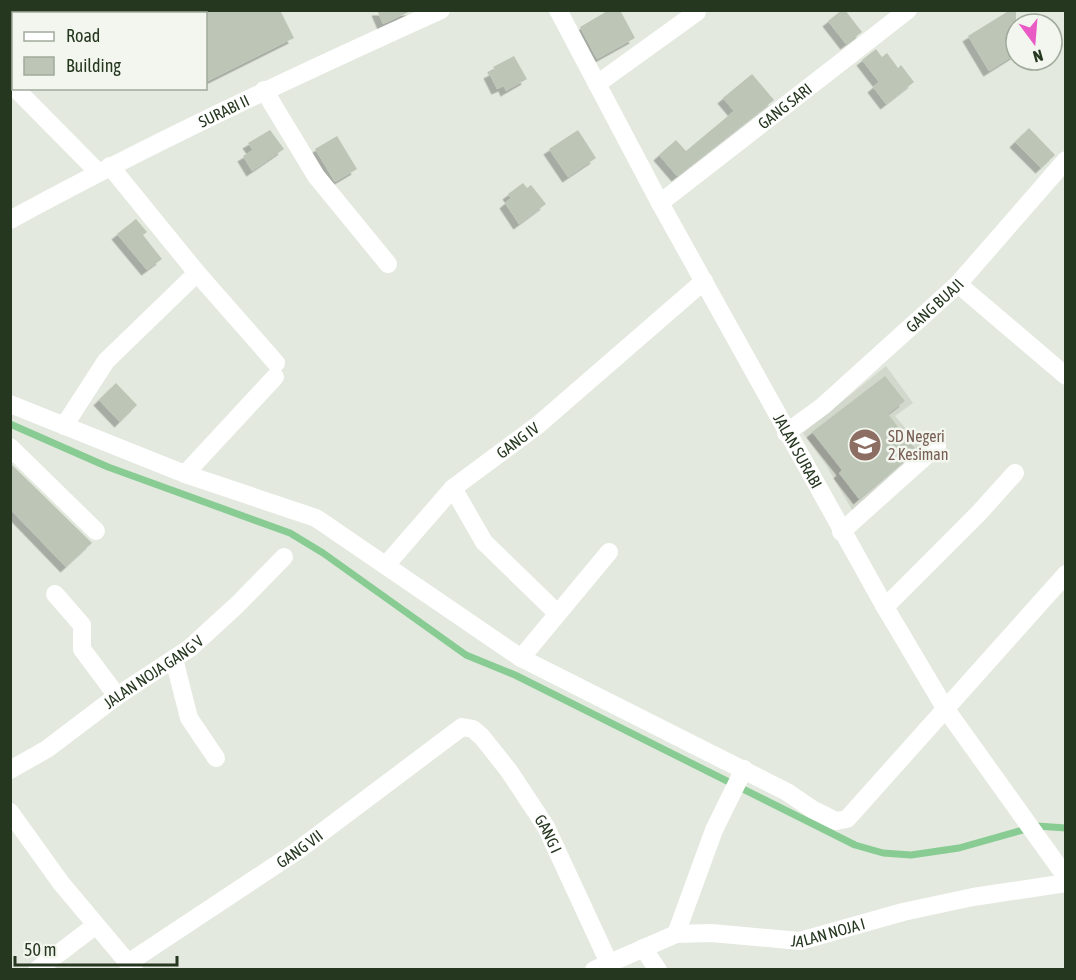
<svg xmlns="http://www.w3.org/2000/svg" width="1076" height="980" font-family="'Asap Condensed',sans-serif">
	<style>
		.built { fill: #d2d8cc }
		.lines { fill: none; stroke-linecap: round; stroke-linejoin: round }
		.stream { stroke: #88cc93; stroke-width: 7 }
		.building { fill: #bdc6b6; filter: url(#shadow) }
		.minor { stroke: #fff; stroke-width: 18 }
		.labels { text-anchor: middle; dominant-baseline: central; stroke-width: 5; stroke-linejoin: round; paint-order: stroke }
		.street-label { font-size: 16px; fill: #263720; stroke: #f2f6ee }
		.education-label { font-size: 16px; fill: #785e54; stroke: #f2f6ee; text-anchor: start }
	</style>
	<defs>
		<filter id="shadow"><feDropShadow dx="-5.5" dy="5.5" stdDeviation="0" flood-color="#0004"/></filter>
	</defs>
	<rect width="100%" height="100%" fill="#e3e9de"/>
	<polygon class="built" points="886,366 913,403 895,416 930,457 855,515 826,465 803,433"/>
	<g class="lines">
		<g class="stream">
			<polyline points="166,10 167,14"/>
			<polyline points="10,424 108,467 290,533 323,553 466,655 515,675 855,845 883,853 911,855 959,848 1037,826 1066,828"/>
		</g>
	</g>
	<g class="building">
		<polygon points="206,10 280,10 294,38 206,82"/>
		<polygon points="377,10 413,10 383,24"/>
		<polygon points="609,10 620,10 635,38 597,59 580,27"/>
		<polygon points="842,10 845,10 862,32 846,44 828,21"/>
		<polygon points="1010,10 1016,10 1016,54 989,71 968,36"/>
		<polygon points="876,49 882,57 887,53 898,68 901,65 914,82 886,104 873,87 879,82 862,60"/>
		<polygon points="514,56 527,79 506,91 504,86 497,89 489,73 495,70 493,67"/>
		<polygon points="752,74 774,100 677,176 659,155 676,140 686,151 734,111 723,98"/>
		<polygon points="1029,128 1055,155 1041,168 1015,142"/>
		<polygon points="270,130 284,149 252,171 243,156 253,150 248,143"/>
		<polygon points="578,130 596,158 568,177 549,149"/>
		<polygon points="337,136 357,169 335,182 315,149"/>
		<polygon points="523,183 527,188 531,185 546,204 519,224 505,203 511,198 508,194"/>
		<polygon points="136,219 147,232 143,235 162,259 147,270 117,234"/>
		<polygon points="885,376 905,401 888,414 916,450 859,499 839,473 842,470 812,432"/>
		<polygon points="116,383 137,405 120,422 99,400"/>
		<polygon points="10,463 92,543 66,567 10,509"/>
	</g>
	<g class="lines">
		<g class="minor">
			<path id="s1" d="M558,10L660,203L885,607L945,708L1066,877"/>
			<polyline points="597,84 697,12"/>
			<polyline points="15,88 98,172"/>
			<polyline points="264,90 316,176 388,264"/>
			<polyline points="110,166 197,273 276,363"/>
			<path id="s2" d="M660,203L908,10"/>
			<path id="s3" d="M10,220C151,143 295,76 441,10"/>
			<polyline points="958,284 1066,376"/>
			<polyline points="10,404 185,474 316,518 521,658 787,792 812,809 836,821 847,819 1066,574"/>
			<polyline points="64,426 106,361 197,273"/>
			<path id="s4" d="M786,433L823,406L958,284L1066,160"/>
			<polyline points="10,447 96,531"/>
			<polyline points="185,474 275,377"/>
			<polyline points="841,532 937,446"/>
			<polyline points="386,565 453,488"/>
			<polyline points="55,594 82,625 82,649 117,696"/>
			<polyline points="885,607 978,514 1015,473"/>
			<path id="s5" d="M556,612L484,542L453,488L538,425L704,281"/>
			<polyline points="521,658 609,552"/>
			<polyline points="174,659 189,718 216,758"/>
			<path id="s6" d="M10,770L47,749L117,696L190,648L238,604L284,557"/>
			<polyline points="10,812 61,883 134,970"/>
			<polyline points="676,934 714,830 744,769"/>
			<polyline points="643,948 658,970"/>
			<path id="s7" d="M128,963L297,851L462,727L473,729L482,737L509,771L546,827L609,963"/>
			<polyline points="37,970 96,925"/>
			<path id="s8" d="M594,970L676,934L711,933L800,941L903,912L973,897L1066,883"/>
		</g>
	</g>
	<defs>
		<g id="school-disc" transform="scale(1.725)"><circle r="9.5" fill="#8d6e63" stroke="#f2f6ee"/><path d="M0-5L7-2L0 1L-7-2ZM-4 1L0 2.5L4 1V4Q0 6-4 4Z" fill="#fff"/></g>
	</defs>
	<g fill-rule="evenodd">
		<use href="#school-disc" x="865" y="445"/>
	</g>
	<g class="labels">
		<g class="street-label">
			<text stroke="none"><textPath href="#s2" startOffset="158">GANG SARI</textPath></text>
			<text stroke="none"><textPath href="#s3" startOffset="240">SURABI II</textPath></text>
			<text stroke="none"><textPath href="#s4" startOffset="196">GANG BUAJI</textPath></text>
			<text stroke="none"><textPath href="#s5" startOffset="243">GANG IV</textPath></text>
			<text stroke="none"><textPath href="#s1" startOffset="502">JALAN SURABI</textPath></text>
			<text stroke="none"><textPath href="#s6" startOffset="174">JALAN NOJA GANG V</textPath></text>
			<text stroke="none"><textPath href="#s7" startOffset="550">GANG I</textPath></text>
			<text stroke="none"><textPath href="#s7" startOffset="206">GANG VII</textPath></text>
			<text stroke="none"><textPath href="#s8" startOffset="243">JALAN NOJA I</textPath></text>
		</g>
		<g class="education-label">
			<text x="888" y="436">SD Negeri<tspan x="888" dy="18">2 Kesiman</tspan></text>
		</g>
	</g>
	<rect width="1076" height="980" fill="none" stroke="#263720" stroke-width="24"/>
	<rect x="12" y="12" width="195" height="78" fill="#f2f6ee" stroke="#a0aa9c" stroke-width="1.5"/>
	<rect x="24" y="32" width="30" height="9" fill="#ffffff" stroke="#a0aa9c" stroke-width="1.5"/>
	<text x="66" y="42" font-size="18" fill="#263720">Road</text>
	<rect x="24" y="57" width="30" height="18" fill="#bdc6b6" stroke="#a0aa9c" stroke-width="1.5"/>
	<text x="66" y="72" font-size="18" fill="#263720">Building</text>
	<g transform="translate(1034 42) rotate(164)"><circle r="28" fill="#f2f6ee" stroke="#a0aa9c" stroke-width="1.5"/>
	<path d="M0-4.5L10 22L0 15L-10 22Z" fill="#ea5ac5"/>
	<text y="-9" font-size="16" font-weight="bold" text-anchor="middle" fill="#263720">N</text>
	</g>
	<path d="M15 956v9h162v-9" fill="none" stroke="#263720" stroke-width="3"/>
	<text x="24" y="956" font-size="18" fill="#263720" stroke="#f2f6ee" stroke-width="4.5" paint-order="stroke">50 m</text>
</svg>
